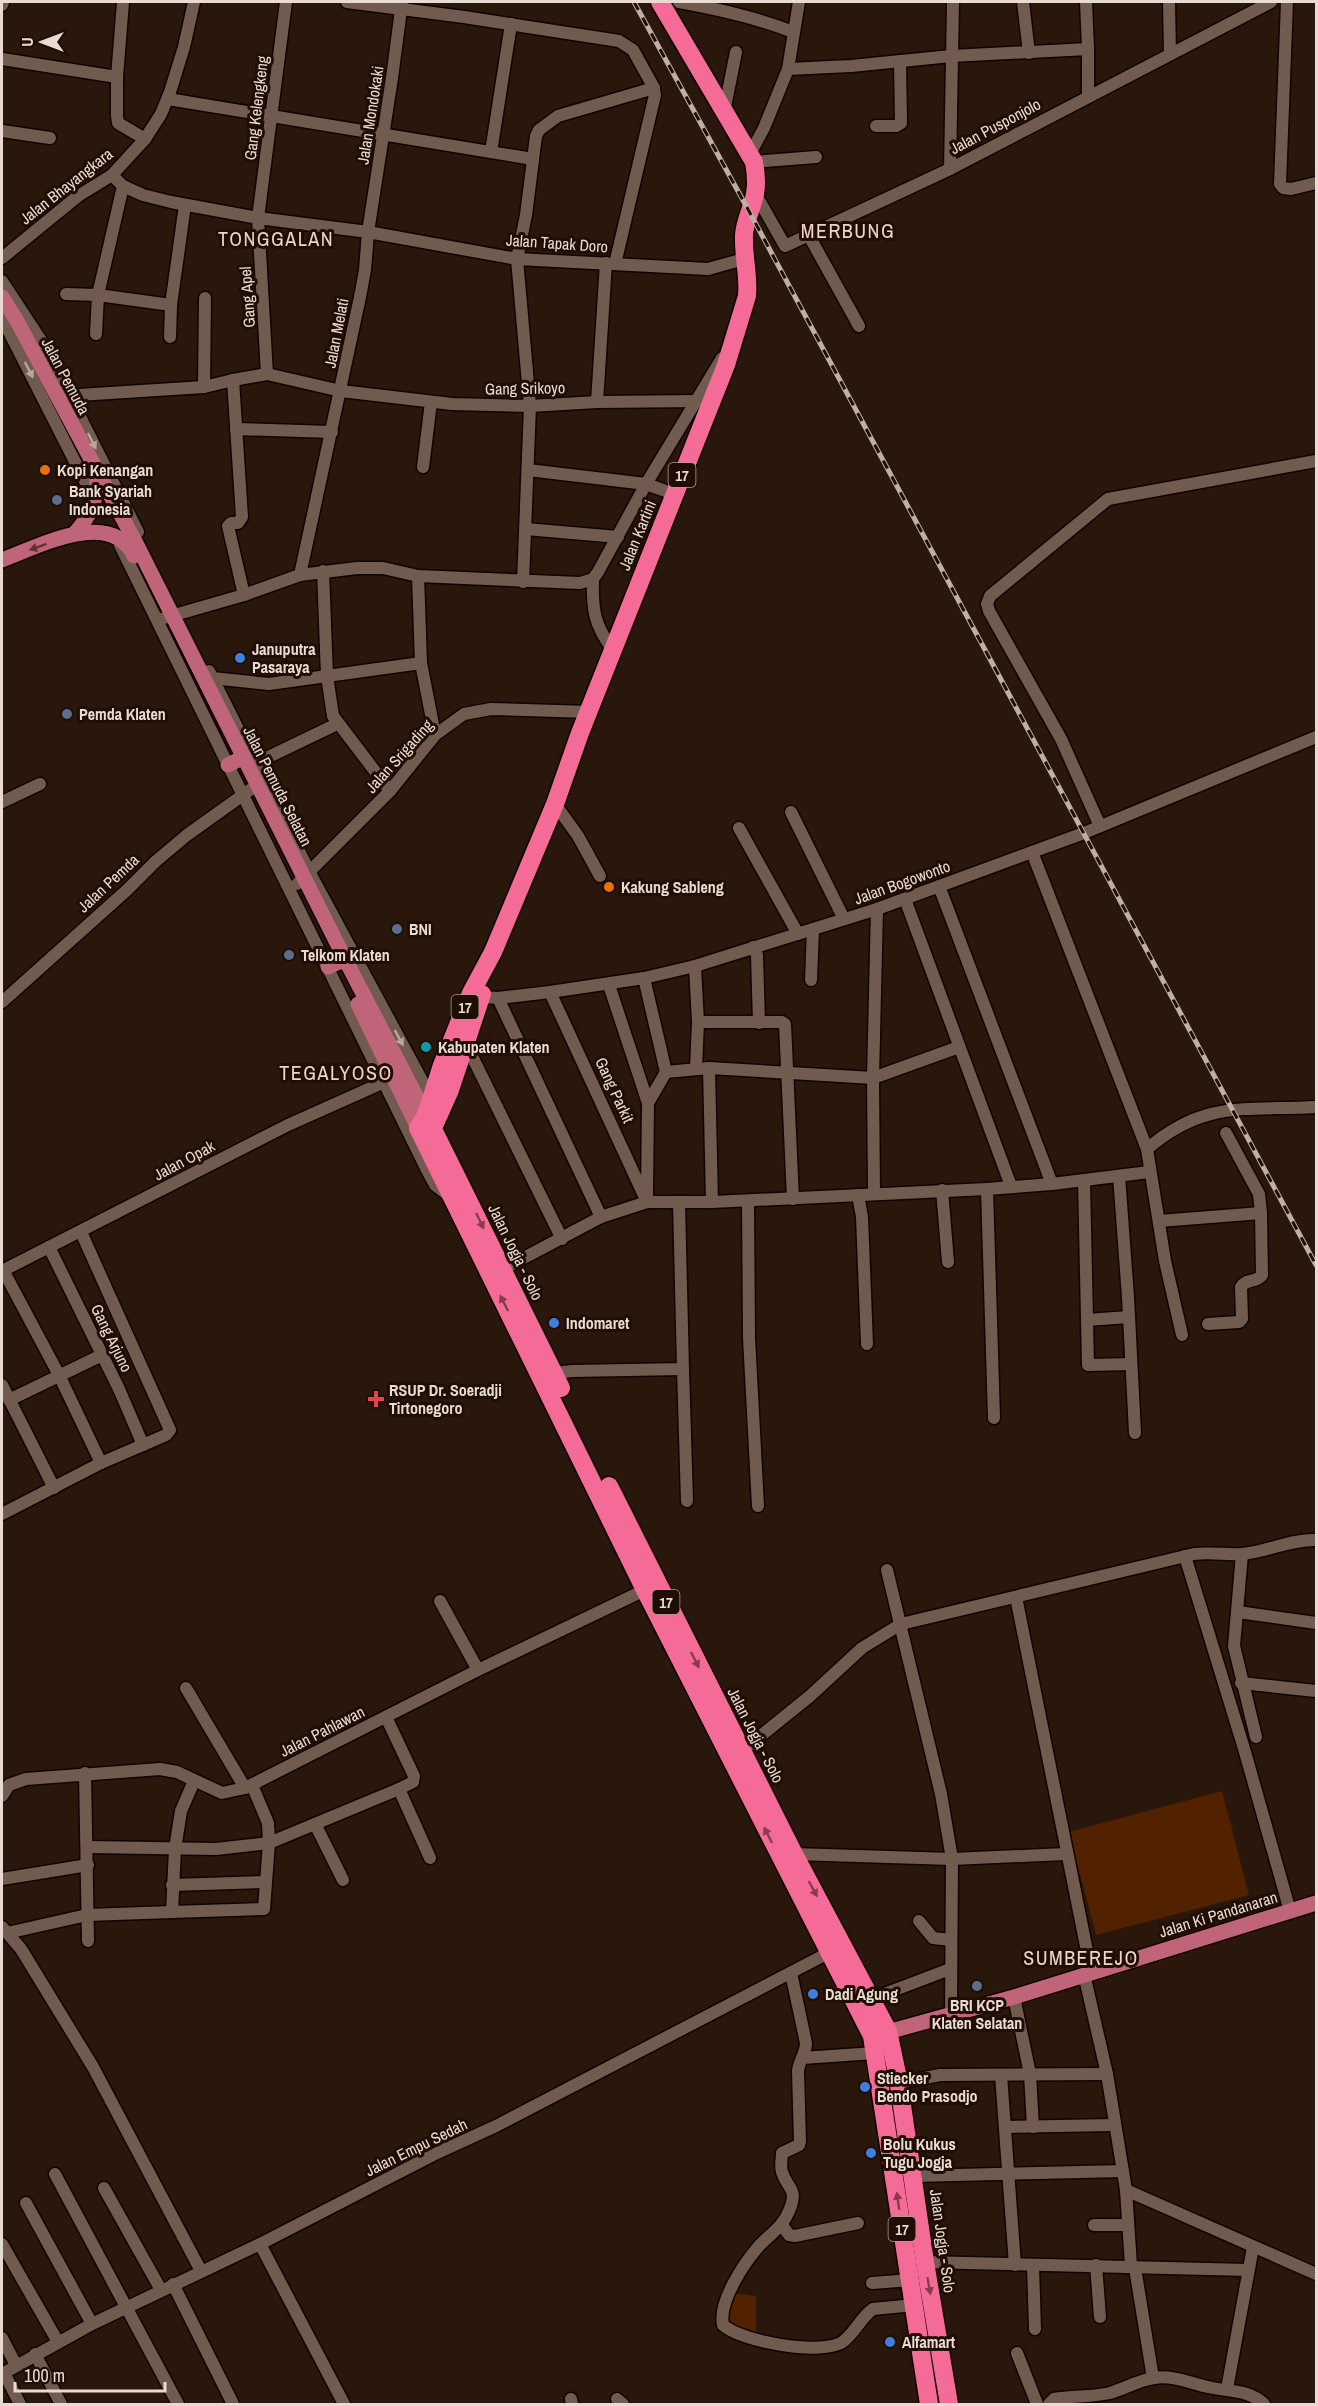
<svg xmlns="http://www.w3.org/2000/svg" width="1318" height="2406" font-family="'Archivo Narrow',sans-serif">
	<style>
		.green { fill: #512100 }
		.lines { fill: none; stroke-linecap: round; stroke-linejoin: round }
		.minor-casing { stroke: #110300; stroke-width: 15 }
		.major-casing { stroke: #110300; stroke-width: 18 }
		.highway-casing { stroke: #110300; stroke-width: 21 }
		.minor { stroke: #715a4e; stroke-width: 12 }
		.major { stroke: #c0647a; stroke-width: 15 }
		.highway { stroke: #f56b98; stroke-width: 18 }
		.rail-casing { stroke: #beb0a7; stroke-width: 5 }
		.rail { stroke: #200e04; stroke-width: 3; stroke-dasharray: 9; stroke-linecap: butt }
		.oneway { fill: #b8a79e }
		.oneway2 { fill: #603033 }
		.oneway3 { fill: #8a3c4e }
		.food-dot { fill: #e8710a; stroke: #200e04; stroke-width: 2 }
		.service-dot { fill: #5c6f8a; stroke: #200e04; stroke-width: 2 }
		.shop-dot { fill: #3f7fe0; stroke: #200e04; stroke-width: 2 }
		.culture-dot { fill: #0f9aa8; stroke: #200e04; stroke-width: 2 }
		.health-dot { fill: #e0444e; stroke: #200e04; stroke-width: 2 }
		.labels { text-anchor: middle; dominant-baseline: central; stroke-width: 6; stroke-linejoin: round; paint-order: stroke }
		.shield { fill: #200e04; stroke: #ac9e95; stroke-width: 1.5 }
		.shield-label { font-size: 15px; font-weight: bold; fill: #e8dbd3 }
		.street-label { font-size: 16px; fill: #e8dbd3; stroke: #200e04 }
		.poi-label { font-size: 16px; font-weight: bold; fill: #e8dbd3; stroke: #200e04; text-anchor: start }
		.quarter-label { font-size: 20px; letter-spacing: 1.5px; fill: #efd4c5; stroke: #200e04 }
	</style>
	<rect width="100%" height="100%" fill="#2a170c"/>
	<g class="green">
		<polygon points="1222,1791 1249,1895 1096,1935 1069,1832"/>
		<polygon points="729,2293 756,2296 756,2333 741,2333 728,2325"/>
	</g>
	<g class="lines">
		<g class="minor-casing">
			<g id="minor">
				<polyline points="123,2 117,77 117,116 118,123 145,139"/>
				<polyline points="347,2 464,17 619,41 633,50 654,88 655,95 615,264"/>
				<polyline points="402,2 392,78 368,232 517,259 708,269 744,259"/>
				<path d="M679,2C719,9 755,17 793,32"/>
				<polyline points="1023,2 1029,53"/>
				<polyline points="1169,2 1170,54"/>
				<polyline points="1287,2 1280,184 1283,188 1291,189 1316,183"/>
				<polyline points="2,5 3,2"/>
				<polyline points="1088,49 1088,96"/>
				<polyline points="2,59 117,77"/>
				<polyline points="788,69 851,66 951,56 1088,49 1086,2"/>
				<polyline points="168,99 533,159"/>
				<polyline points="724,112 736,52"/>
				<polyline points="876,126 896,126 901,123 900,61"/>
				<polyline points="2,131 50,138"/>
				<polyline points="491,152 511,24"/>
				<polyline points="750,154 764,128 788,69 799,2"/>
				<polyline points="754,162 816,157"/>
				<polyline points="950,169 953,2"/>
				<polyline points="112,175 123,186 143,195 171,202 258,218 368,232 365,270 360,297 300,575 244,595 164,618"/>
				<polyline points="755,193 785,246 950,169 1271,2"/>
				<polyline points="808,234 859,326"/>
				<polyline points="2,258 78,196 112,175 145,139 161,114 170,92 184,47 194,2"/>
				<polyline points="2,281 44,345 138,532"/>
				<polyline points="66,294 98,295 171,305"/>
				<polyline points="2,318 95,501"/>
				<polyline points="96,334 98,295 123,186"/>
				<polyline points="170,337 171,305 185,205"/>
				<polyline points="267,374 258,218 286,2"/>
				<polyline points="233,380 267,374 341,391 452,404 530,406 597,402 700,401"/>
				<polyline points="204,387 205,298"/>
				<polyline points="63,396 204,387 233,380 242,517 238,523 231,523 228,526 244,595"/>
				<polyline points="597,402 606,263"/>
				<polyline points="236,429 332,432"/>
				<polyline points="423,467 431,402"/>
				<polyline points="528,470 646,484 674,494"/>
				<polyline points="526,529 618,537"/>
				<polyline points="120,545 428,1172 435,1185 448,1195"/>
				<polyline points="323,571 327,676 333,716 390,791"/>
				<polyline points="300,575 357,568 383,568 418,576 580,583 593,579 598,572 646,484 722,358"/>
				<polyline points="418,576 421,663 435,735"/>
				<path d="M593,579C592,609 594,625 613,650"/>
				<polyline points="523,582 530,406 517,259 526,215 536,136 539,130 558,116 654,88"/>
				<polyline points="209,671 310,873 432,1099"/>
				<polyline points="212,678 269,684 421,663"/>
				<polyline points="256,763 337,724"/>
				<polyline points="2,802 40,784"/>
				<polyline points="555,804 578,836 600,876"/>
				<polyline points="791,812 844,919"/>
				<polyline points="1100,826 1061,739 989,611 987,604 990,596 1108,499 1316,461"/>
				<polyline points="739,828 798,934"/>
				<polyline points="1032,852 1147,1149 1165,1261 1182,1335"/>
				<polyline points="297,884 390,791 435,735 464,714 491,709 589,712"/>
				<polyline points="939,886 1052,1184"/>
				<polyline points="905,899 1011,1186"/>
				<polyline points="753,947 757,955 759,1023"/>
				<polyline points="695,966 698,1022 696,1068"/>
				<polyline points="644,978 666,1072"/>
				<polyline points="811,980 813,929"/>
				<polyline points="609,985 648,1103 647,1196"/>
				<polyline points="550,992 647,1202"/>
				<polyline points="481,997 498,998 550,992 644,978 695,966 877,909 1084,833 1316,737"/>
				<polyline points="498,998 601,1217"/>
				<polyline points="2,1002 127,890 156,861 187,835 257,785"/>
				<polyline points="698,1022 782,1022 785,1024 793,1199"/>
				<polyline points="466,1044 562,1239"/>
				<polyline points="709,1068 712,1202"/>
				<polyline points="648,1103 666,1072 709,1068 873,1078 959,1047"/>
				<path d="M1147,1149C1205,1099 1247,1111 1316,1107"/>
				<polyline points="1119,1176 1128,1297 1135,1433"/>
				<polyline points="1084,1180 1088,1365 1131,1364"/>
				<polyline points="987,1189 994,1418"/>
				<polyline points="942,1190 948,1262"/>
				<polyline points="874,1193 873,1078 877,909"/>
				<polyline points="858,1195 862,1217 867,1344"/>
				<polyline points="748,1201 749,1338 758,1506"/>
				<polyline points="1159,1221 1261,1213 1259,1194 1226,1133"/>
				<polyline points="49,1247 119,1389 143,1445"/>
				<polyline points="503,1269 601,1217 647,1202 712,1202 987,1189 1052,1184 1149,1172"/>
				<polyline points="3,1270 59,1375 101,1463"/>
				<polyline points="2,1271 288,1125 391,1079"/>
				<polyline points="1087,1320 1129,1317"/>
				<path d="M1208,1324L1239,1322L1242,1319L1241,1287C1246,1278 1257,1283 1262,1275L1261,1213"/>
				<polyline points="683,1369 687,1501"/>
				<polyline points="549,1375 554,1373 572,1371 683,1369 679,1203"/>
				<polyline points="2,1385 54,1488"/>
				<polyline points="9,1400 102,1355"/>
				<polyline points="2,1514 101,1463 166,1435 170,1430 81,1232"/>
				<polyline points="1242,1554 1234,1646 1256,1737"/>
				<polyline points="1185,1556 1245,1752 1290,1911"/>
				<polyline points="887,1570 941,1794 952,1859 951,2014"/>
				<polyline points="1016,1597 1091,1971"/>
				<polyline points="440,1601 478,1670"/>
				<polyline points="1238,1612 1316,1623"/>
				<polyline points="1241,1683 1316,1691"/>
				<polyline points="186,1688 245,1788"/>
				<path d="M742,1751L810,1696L862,1648L901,1624L1194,1554C1211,1552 1226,1555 1242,1554C1267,1552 1291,1539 1316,1540"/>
				<polyline points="85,1773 88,1941"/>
				<polyline points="194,1781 181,1811 175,1849 172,1912 264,1909 269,1843 268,1823 252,1785"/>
				<polyline points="399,1789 430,1858"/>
				<polyline points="2,1796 9,1785 26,1779 160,1769 177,1772 222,1793 245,1788 478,1670 651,1587"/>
				<polyline points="315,1824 343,1880"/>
				<polyline points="88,1847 216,1849 269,1843 399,1789 413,1782 414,1776 386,1717"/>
				<polyline points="794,1854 952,1859 1066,1854"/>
				<polyline points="2,1879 88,1865"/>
				<polyline points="172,1885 265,1882"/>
				<polyline points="919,1921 933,1938 951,1940"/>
				<polyline points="2,1927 21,1949 93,2067 201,2271"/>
				<polyline points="7,1933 87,1915 172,1912"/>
				<path d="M791,1973L806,2043C806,2053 799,2061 798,2071L800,2141L799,2145L782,2153C782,2159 780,2166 782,2172C787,2189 799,2188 789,2211C783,2227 770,2234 759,2246C744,2263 718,2302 723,2325C742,2342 818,2355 841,2343C854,2335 860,2318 873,2309L914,2305"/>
				<polyline points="1084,1974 1107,2074 1126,2190 1316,2274"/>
				<polyline points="1014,1997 1030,2074 1033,2127"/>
				<polyline points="871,1999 950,1969"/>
				<polyline points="802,2058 875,2053"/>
				<polyline points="1001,2075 1015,2265"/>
				<polyline points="899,2083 940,2075 1107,2074"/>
				<polyline points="1005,2127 1114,2125"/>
				<polyline points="55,2174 178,2404"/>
				<polyline points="914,2176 1123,2171"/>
				<polyline points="104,2188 161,2290"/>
				<polyline points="1126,2190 1131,2266"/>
				<polyline points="26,2203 92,2324"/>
				<polyline points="782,2225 789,2235 795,2236 858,2223"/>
				<polyline points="1094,2225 1128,2225"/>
				<polyline points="2,2244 58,2342"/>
				<polyline points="260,2244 344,2404"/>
				<polyline points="925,2262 1248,2270"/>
				<polyline points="1033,2265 1035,2329"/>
				<polyline points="1096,2265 1100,2317"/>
				<polyline points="1135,2268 1153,2378"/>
				<polyline points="872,2283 911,2280"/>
				<polyline points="173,2284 233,2404"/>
				<polyline points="2,2338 16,2365"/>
				<polyline points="1017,2353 1037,2404"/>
				<polyline points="35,2354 61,2404"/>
				<polyline points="4,2373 20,2404"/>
				<polyline points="2,2374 92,2324 260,2244 437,2153 496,2126 834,1950"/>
				<polyline points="1227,2389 1253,2247"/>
				<polyline points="571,2399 572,2404"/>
				<polyline points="617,2399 623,2404"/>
				<path d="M1049,2404L1054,2399C1072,2396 1093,2397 1110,2393C1124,2389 1139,2380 1154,2378C1173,2375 1190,2383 1208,2387C1229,2392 1248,2389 1264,2404"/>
			</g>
		</g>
		<g class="major-casing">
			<g id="major">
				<polyline points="2,297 17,321 137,545 345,959 426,1115"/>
				<path d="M75,533C91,515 97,500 97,476"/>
				<path d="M2,560C37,547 111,507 134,556"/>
				<polyline points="228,765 244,757"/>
				<polyline points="328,967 353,956"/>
				<polyline points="358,1004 418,1128"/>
				<polyline points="877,2035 1014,1997 1316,1903"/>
			</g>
		</g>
		<g class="highway-casing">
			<g id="highway">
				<path d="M660,2L754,162C756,173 757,183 755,194C752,209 745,220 744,235C743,255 749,276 747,296L726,365L580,733L555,804L493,952L471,993L442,1065L426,1115L418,1128L645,1590L872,2036L929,2404"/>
				<polyline points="426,1115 561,1388"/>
				<polyline points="429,1137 450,1090 482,994"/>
				<polyline points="609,1486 794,1854 888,2031 898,2078 925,2262 949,2404"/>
			</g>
		</g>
		<use href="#minor" class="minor"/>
		<use href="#major" class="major"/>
		<use href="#highway" class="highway"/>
		<g class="rail-casing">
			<polyline id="rail" points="634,2 750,213 1316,1265"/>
		</g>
		<use href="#rail" class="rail"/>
	</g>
	<defs><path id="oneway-solid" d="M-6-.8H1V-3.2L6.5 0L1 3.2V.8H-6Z" transform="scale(1.5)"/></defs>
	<g class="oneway">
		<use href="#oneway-solid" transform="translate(29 370) rotate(63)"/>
		<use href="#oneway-solid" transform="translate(92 441) rotate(63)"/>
		<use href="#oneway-solid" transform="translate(399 1038) rotate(62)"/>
	</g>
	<use class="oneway2" href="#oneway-solid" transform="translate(38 547) rotate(160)"/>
	<g class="oneway3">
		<use href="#oneway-solid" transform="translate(480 1221) rotate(64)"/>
		<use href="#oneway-solid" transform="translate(504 1303) rotate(-117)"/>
		<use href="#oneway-solid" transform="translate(695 1660) rotate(63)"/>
		<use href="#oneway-solid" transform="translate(768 1835) rotate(-117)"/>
		<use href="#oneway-solid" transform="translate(813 1889) rotate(62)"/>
		<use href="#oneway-solid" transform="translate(898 2201) rotate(-98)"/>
		<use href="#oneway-solid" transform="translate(929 2286) rotate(80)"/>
	</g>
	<g class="food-dot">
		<circle cx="45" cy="470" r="6"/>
		<circle cx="609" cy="887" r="6"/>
	</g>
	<g class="service-dot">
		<circle cx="57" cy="500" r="6"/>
		<circle cx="67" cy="714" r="6"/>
		<circle cx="397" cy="929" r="6"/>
		<circle cx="289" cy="955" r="6"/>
		<circle cx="977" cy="1986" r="6"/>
	</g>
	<g class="shop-dot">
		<circle cx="240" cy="658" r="6"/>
		<circle cx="554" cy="1323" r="6"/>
		<circle cx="813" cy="1994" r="6"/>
		<circle cx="865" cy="2087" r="6"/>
		<circle cx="871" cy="2153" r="6"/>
		<circle cx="890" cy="2342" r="6"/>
	</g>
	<circle class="culture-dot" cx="426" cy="1047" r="6"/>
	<path class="health-dot" d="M373 1390h6v6h6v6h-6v6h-6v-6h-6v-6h6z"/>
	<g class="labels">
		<g class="shield">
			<rect x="668.5" y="463" width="27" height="24" rx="4.5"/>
			<rect x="451.5" y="995" width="27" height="24" rx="4.5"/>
			<rect x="652.5" y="1590" width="27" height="24" rx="4.5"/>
			<rect x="888.5" y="2217" width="27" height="24" rx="4.5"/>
		</g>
		<g class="shield-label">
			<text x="682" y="475">17</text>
			<text x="465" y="1007">17</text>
			<text x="666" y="1602">17</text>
			<text x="902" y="2229">17</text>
		</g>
		<g class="street-label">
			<text transform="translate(256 108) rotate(-83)">Gang Kelengkeng</text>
			<text transform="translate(370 115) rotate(-81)">Jalan Mondokaki</text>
			<text transform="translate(995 126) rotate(-28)">Jalan Pusponjolo</text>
			<text transform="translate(66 186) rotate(-38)">Jalan Bhayangkara</text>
			<text transform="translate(557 243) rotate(4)">Jalan Tapak Doro</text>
			<text transform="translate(247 297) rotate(-94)">Gang Apel</text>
			<text transform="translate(336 333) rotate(-79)">Jalan Melati</text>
			<text transform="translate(66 376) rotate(62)">Jalan Pemuda</text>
			<text transform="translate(525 388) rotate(-1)">Gang Srikoyo</text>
			<text transform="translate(637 535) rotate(-68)">Jalan Kartini</text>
			<text transform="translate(399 756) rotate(-48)">Jalan Srigading</text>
			<text transform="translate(278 786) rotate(63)">Jalan Pemuda Selatan</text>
			<text transform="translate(902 882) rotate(-20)">Jalan Bogowonto</text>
			<text transform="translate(108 883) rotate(-43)">Jalan Pemda</text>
			<text transform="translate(615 1090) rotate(65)">Gang Parkit</text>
			<text transform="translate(184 1160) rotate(-28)">Jalan Opak</text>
			<text transform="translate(516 1252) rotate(64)">Jalan Jogja - Solo</text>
			<text transform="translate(112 1338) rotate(64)">Gang Arjuno</text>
			<text transform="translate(322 1731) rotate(-27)">Jalan Pahlawan</text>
			<text transform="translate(756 1735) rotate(63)">Jalan Jogja - Solo</text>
			<text transform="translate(1218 1914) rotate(-17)">Jalan Ki Pandanaran</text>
			<text transform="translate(416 2147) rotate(-26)">Jalan Empu Sedah</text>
			<text transform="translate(943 2241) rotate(82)">Jalan Jogja - Solo</text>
		</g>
		<g class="poi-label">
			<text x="57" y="470">Kopi Kenangan</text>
			<text x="69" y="491">Bank Syariah<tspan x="69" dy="18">Indonesia</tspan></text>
			<text x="252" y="649">Januputra<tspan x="252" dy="18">Pasaraya</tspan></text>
			<text x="79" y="714">Pemda Klaten</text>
			<text x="621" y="887">Kakung Sableng</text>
			<text x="409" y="929">BNI</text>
			<text x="301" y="955">Telkom Klaten</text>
			<text x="438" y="1047">Kabupaten Klaten</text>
			<text x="566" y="1323">Indomaret</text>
			<text x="389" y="1390">RSUP Dr. Soeradji<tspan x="389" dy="18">Tirtonegoro</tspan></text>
			<text x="825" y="1994">Dadi Agung</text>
			<text x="977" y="2005" text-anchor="middle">BRI KCP<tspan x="977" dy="18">Klaten Selatan</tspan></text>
			<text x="877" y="2078">Stiecker<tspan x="877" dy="18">Bendo Prasodjo</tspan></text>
			<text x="883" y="2144">Bolu Kukus<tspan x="883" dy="18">Tugu Jogja</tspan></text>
			<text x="902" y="2342">Alfamart</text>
		</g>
		<g class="quarter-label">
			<text x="848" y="230">MERBUNG</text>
			<text x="276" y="238">TONGGALAN</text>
			<text x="336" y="1072">TEGALYOSO</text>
			<text x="1081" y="1957">SUMBEREJO</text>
		</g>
	</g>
	<rect width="1318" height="2406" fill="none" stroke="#e8dbd3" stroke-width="6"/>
	<g transform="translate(42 42) rotate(270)" stroke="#200e04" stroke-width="4.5" paint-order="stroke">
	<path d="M0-4.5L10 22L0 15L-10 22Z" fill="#e8dbd3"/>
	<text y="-9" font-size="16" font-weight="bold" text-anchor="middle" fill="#e8dbd3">U</text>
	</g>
	<path d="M15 2382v9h150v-9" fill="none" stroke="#e8dbd3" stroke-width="3"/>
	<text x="24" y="2382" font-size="18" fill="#e8dbd3" stroke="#200e04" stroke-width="4.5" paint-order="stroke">100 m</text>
</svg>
